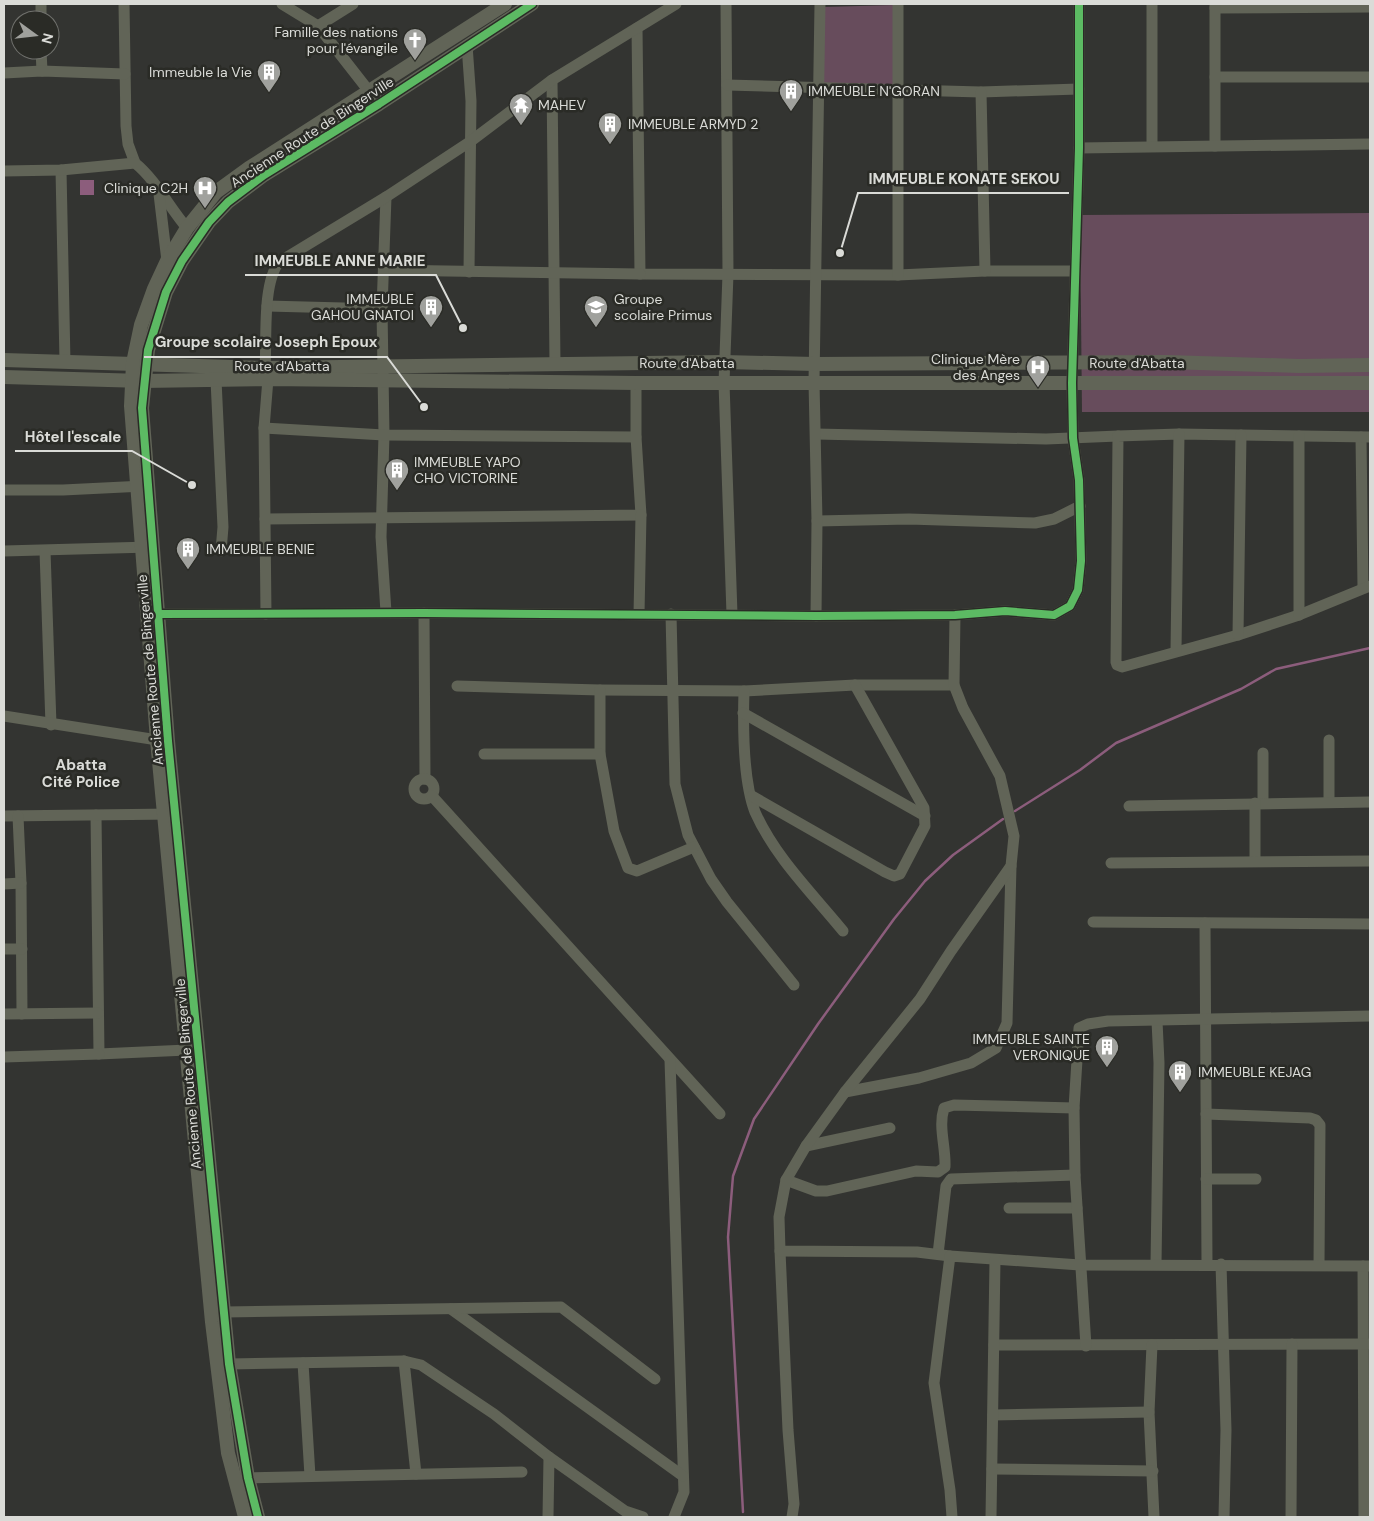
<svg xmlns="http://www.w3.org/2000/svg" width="1374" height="1521" font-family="'DM Sans',sans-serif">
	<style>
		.green { fill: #674c5c }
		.water { fill: #8c5d7c }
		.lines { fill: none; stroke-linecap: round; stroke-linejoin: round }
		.stream { stroke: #8c5d7c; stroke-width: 2.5 }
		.minor { stroke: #616457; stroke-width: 11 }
		.tertiary { stroke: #616457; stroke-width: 14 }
		.cycleway-casing { stroke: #2a2b26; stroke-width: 11 }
		.cycleway { stroke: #5cba63; stroke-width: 8 }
		.labels { text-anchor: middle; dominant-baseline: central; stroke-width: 5; stroke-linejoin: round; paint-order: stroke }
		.poi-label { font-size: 14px; fill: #dadbd7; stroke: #2a2b26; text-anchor: start }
		.street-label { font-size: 14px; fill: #dadbd7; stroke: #2a2b26 }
		.neighbourhood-label { font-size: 15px; font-weight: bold; fill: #dadbd7; stroke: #2a2b26 }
		.leader { fill: none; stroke: #dadbd7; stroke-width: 2 }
		.callout-dot { fill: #dadbd7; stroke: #2a2b26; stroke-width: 2 }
		.callout-label { font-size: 15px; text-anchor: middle; font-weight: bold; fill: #dadbd7; stroke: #2a2b26; stroke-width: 5; stroke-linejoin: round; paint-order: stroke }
	</style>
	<rect width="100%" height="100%" fill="#333431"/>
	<g class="green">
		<polygon points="895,5 896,89 822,84 823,7"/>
		<polygon points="1370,213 1370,412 1082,412 1080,215"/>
	</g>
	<rect class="water" x="80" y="180" width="14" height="15"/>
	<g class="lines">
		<g class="stream">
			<polyline points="1015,811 1080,770 1116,743 1241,689 1276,669 1370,648"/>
			<polyline points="743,1512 728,1237 733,1176 754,1119 818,1024 894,919 925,881 953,855 1003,819"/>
		</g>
		<g class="minor">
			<polyline points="41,4 41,20"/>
			<polyline points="124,4 126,126 128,144 135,163"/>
			<polyline points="282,4 318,26 379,104"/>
			<polyline points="726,4 728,274 724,383 732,614"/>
			<polyline points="1152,4 1152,146"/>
			<polyline points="1215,8 1370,7"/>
			<polyline points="318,26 353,4"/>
			<polyline points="637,28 640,274 898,275 985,271 1075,271"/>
			<polyline points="467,45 471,101 469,272"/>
			<polyline points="41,50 42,71"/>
			<polyline points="4,73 42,71 125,74"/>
			<polyline points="1215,77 1370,77"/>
			<polyline points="552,80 555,364"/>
			<polyline points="727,85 981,92 1079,89"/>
			<polyline points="981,92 985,271"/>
			<polyline points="1215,146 1215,4"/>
			<polyline points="1079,148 1370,144"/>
			<polyline points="61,170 65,362"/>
			<path d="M4,171L61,170L135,163C156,180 169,207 187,228"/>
			<polyline points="159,194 167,261"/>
			<polyline points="384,270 640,274"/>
			<polyline points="898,275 898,4"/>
			<polyline points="267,306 382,309 386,197"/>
			<polyline points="382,309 384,435 381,537 386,612"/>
			<path d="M265,368C267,340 262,284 279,262L386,197L471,141L552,80L676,4"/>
			<polyline points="216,380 223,527 221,551"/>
			<polyline points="264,428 384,435 636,437"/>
			<polyline points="816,434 1046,439 1118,436"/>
			<polyline points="1361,437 1363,588"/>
			<polyline points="1370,437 1179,434 1118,436 1116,662 1117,665 1122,667 1238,635 1299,615 1370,586"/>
			<polyline points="4,490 63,490 144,486"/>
			<polyline points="265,519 641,515 636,437 636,383"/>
			<polyline points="817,521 909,519 1035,523 1054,519 1080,506"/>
			<polyline points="4,551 150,547"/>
			<polyline points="45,551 51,725"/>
			<polyline points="424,613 425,779"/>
			<polyline points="158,614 424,613 816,616 955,615 1005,611 1054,615 1070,606 1078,590 1081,561 1079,480 1073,438 1072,383 1079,148 1079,4"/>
			<polyline points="266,614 264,428 268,379"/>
			<polyline points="639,614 641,515"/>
			<polyline points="671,614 675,784 688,835 711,879 727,902 794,985"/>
			<polyline points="1299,615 1299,436"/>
			<polyline points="816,616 817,521 814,382 820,4"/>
			<polyline points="1238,635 1241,435"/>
			<polyline points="1176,651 1179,434"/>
			<polyline points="457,686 600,690 744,691 855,685 954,685"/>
			<polyline points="600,690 600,754 614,831 628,868 637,871 694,847"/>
			<path d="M744,691C743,724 743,781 755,812C775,857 812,893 843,931"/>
			<polyline points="743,713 925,816"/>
			<polyline points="4,716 164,741"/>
			<polyline points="1263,753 1263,803"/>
			<polyline points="484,754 600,754"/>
			<circle cx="424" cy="789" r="10"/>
			<polyline points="432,796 720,1114"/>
			<polyline points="752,796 885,872 894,876 900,874 925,826 924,808 855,685"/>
			<polyline points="1329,802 1329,740"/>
			<polyline points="1129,806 1370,802"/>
			<polyline points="96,815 99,1054 187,1050"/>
			<polyline points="4,816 173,814"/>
			<polyline points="18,816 21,883 22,1014"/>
			<polyline points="1255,861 1255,803"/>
			<polyline points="1111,863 1370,861"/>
			<polyline points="4,884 21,883"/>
			<polyline points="1093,922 1370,924"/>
			<polyline points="1205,923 1207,1264"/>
			<polyline points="4,949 22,949"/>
			<polyline points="4,1014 98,1013"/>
			<polyline points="4,1057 99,1054"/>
			<polyline points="670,1060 684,1492 674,1517"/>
			<polyline points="845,1092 919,1078 971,1063 996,1048 1007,1023 1011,866"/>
			<polyline points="1206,1114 1310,1118 1316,1120 1320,1125 1319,1265"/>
			<polyline points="806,1146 890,1128"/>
			<polyline points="1206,1179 1256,1179"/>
			<path d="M786,1180L816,1191H827L916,1171L938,1172L945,1167C946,1147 938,1127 944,1108L954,1105L1074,1108"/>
			<polyline points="1009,1208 1077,1208"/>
			<polyline points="780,1251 788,1430 794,1504 792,1517"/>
			<polyline points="938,1254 946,1186 951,1179 1075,1175"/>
			<polyline points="950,1256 917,1252 780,1251 779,1217 786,1180 806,1146 845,1092 920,999 951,951 1011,866 1014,836 1000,776 963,708 954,685 955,615"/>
			<polyline points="1156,1264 1159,1063 1157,1021"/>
			<polyline points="1221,1264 1226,1430 1224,1517"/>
			<polyline points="1363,1266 1364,1517"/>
			<polyline points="451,1309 683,1476"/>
			<polyline points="225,1312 561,1307 655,1379"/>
			<polyline points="994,1345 1370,1344"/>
			<polyline points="1152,1345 1149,1412 1154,1517"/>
			<polyline points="1086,1346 1075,1175 1074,1108 1079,1028 1088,1024 1108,1021 1370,1016"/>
			<polyline points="404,1361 416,1474"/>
			<polyline points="303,1363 310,1476"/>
			<polyline points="229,1364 404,1361 421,1365 494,1414 549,1457"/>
			<polyline points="993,1415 1149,1412"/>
			<polyline points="992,1469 1153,1471"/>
			<polyline points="248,1478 522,1472"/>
			<polyline points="548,1517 549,1457 625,1511 643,1517"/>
			<polyline points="952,1517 950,1490 934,1383 950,1256 1080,1265 1370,1266"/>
			<polyline points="991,1517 995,1260"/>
			<polyline points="1291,1517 1292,1344"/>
		</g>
		<g class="tertiary">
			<polyline points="4,360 265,368 724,362 815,364 1167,362 1299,366 1370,365"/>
			<polyline points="4,377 143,381 268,379 636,383 1370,383"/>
			<polyline points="245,1517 228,1453 212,1322 157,740 131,406 133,363 141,325 154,289 167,261 187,228 216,192 249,168 505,4"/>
			<polyline points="258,1517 248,1478 229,1364 168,741 142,408 148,350 166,292 182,261 209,222 228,202 264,175 379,104 532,4"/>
		</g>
		<g class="cycleway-casing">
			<g id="cycleway">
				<polyline points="158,614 424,613 816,616 955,615 1005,611 1054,615 1070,606 1078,590 1081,561 1079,480 1073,438 1072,383 1079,148 1079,4"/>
				<polyline points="258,1517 248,1478 229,1364 168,741 142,408 148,350 166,292 182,261 209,222 228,202 264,175 379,104 532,4"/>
			</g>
		</g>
		<use href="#cycleway" class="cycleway"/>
	</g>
	<defs>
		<g id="church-pin" transform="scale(1.25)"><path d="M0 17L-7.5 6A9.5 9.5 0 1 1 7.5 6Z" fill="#a0a19d" stroke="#2a2b26"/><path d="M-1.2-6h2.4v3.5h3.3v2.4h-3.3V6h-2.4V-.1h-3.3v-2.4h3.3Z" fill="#fff"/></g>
		<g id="building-pin" transform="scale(1.25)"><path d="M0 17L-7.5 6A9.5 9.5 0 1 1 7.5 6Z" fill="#a0a19d" stroke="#2a2b26"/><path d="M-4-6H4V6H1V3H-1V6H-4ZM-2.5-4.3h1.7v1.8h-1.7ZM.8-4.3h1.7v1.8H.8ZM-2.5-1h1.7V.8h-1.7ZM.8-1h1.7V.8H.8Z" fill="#fff"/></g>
		<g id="temple-pin" transform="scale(1.25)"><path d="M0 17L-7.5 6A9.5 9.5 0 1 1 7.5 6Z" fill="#a0a19d" stroke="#2a2b26"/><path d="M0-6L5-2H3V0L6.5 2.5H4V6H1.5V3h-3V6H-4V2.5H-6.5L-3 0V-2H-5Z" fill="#fff"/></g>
		<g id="hospital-pin" transform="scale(1.25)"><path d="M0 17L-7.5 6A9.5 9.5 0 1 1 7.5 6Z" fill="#a0a19d" stroke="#2a2b26"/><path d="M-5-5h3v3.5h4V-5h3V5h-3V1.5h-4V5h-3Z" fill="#fff"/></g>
		<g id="school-pin" transform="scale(1.25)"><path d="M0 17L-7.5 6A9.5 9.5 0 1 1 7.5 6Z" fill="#a0a19d" stroke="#2a2b26"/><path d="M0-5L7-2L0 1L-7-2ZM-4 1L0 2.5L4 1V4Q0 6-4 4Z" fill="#fff"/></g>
	</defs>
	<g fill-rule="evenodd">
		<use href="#church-pin" x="415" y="40"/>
		<use href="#building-pin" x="269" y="72"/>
		<use href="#building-pin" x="791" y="91"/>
		<use href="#temple-pin" x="521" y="105"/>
		<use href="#building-pin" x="610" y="124"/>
		<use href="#hospital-pin" x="205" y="188"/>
		<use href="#building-pin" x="431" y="307"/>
		<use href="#school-pin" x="596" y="307"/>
		<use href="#hospital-pin" x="1038" y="367"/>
		<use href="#building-pin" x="397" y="470"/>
		<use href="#building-pin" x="188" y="549"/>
		<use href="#building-pin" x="1107" y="1047"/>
		<use href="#building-pin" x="1180" y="1072"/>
	</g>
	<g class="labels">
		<g class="poi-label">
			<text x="398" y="32" text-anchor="end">Famille des nations<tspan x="398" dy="16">pour l'évangile</tspan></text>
			<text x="252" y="72" text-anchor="end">Immeuble la Vie</text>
			<text x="808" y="91">IMMEUBLE N'GORAN</text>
			<text x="538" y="105">MAHEV</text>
			<text x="628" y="124">IMMEUBLE ARMYD 2</text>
			<text x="188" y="188" text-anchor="end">Clinique C2H</text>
			<text x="414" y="299" text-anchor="end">IMMEUBLE<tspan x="414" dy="16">GAHOU GNATOI</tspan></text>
			<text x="614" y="299">Groupe<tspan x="614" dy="16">scolaire Primus</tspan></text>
			<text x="1020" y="359" text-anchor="end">Clinique Mère<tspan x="1020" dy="16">des Anges</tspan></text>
			<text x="414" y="462">IMMEUBLE YAPO<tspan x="414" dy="16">CHO VICTORINE</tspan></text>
			<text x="206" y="549">IMMEUBLE BENIE</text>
			<text x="1090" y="1039" text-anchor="end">IMMEUBLE SAINTE<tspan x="1090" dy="16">VERONIQUE</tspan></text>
			<text x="1198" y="1072">IMMEUBLE KEJAG</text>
		</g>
		<g class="street-label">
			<text transform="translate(312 132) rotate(-33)">Ancienne Route de Bingerville</text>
			<text x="687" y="363">Route d'Abatta</text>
			<text x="1137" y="363">Route d'Abatta</text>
			<text x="282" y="366">Route d'Abatta</text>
			<text transform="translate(150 670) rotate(-95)">Ancienne Route de Bingerville</text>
			<text transform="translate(188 1074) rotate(-95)">Ancienne Route de Bingerville</text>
		</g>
		<g class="neighbourhood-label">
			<text x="81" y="765">Abatta<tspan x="81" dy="17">Cité Police</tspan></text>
		</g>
	</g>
	<path class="leader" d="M840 253L858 193H1069M463 328L436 275H245M424 407L387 357H144M192 485L132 451H15"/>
	<g class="callout-dot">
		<circle cx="840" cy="253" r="5"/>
		<circle cx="463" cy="328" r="5"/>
		<circle cx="424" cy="407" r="5"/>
		<circle cx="192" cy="485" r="5"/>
	</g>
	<g class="callout-label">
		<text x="964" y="184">IMMEUBLE KONATE SEKOU</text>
		<text x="340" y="266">IMMEUBLE ANNE MARIE</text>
		<text x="266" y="347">Groupe scolaire Joseph Epoux</text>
		<text x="73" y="442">Hôtel l'escale</text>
	</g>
	<rect width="1374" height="1521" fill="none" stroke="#dadbd7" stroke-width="10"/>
	<g transform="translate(35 35) rotate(105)"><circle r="24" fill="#2a2b26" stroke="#70716d"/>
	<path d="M0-4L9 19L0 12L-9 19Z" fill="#a0a19d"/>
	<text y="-8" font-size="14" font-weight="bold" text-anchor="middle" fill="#dadbd7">N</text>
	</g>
</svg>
